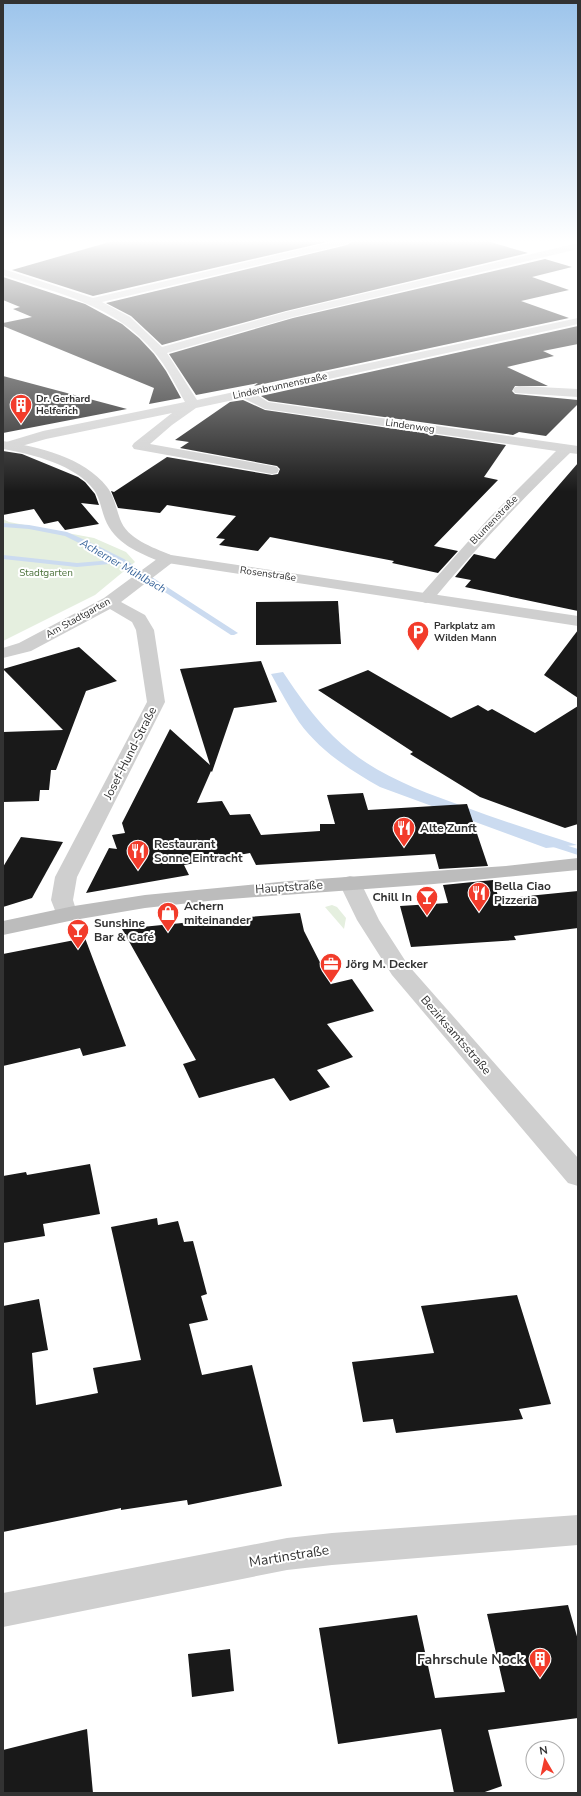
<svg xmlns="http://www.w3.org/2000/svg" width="581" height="1796" font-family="'Nunito Sans',sans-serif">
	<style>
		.green { fill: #e5efdf }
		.water { fill: #cbdbf0 }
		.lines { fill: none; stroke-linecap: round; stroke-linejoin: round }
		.stream { fill: #cbdbf0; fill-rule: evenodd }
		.building { fill: #191919 }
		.minor { fill: #cfcfcf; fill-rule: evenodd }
		.tertiary { fill: #cfcfcf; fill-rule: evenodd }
		.secondary { fill: #bcbcbc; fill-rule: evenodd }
		.labels { text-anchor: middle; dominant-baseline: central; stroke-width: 4; stroke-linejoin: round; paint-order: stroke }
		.far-street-label { font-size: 10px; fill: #323232; stroke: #fff }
		.far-poi-label { font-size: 10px; font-weight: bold; fill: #323232; stroke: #fff; text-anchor: start }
		.far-park-label { font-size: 10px; fill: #4c723b; stroke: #fff }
		.far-water-label { font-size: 11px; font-style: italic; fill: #38659b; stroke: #fff }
		.street-label { font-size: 12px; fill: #323232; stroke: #fff }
		.poi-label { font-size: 12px; font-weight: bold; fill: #323232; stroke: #fff; text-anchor: start }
		.near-street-label { font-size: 14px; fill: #323232; stroke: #fff }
		.near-poi-label { font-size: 14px; font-weight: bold; fill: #323232; stroke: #fff; text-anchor: end }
	</style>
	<rect width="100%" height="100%" fill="#fff"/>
	<g class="green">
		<polygon points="3,519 9,522 94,538 126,552 135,562 95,595 3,641"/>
		<polygon points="332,905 337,907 346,918 344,929 325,907"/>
	</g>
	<path class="water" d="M283,672C298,695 314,717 333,736C370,773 418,790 465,807C502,821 540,833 577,845L546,848L380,787C350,770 320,751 299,722C289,707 280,690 271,674Z"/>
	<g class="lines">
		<g class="stream">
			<polygon points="3,523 29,525 67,532 96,545 124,559 238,633 234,635 231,635 120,563 77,567 3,559 3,555 77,563 113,560 65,536 29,529 3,527"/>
			<polygon points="550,840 578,849 578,855 547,845 545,843"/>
		</g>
	</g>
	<g class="building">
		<polygon points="113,241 331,241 93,296 12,270"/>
		<polygon points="353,241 487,241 528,253 286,311 162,345 131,316 106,303 347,245"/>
		<polygon points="545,259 572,267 532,277 569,290 521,301 569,318 254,386 258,383 196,395 169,354 293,318"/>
		<polygon points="3,277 85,304 122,324 139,338 154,354 166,371 181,398 149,404 154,388 3,326 3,323 32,317 13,309 20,307 3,300"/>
		<polygon points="578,326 578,344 543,351 554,356 507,367 548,386 515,386 512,391 515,394 578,400 578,404 546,436 519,432 513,435 269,401 261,396"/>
		<polygon points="3,376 127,409 3,433"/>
		<polygon points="243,400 265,410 506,445 484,477 498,480 434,546 458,551 438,573 392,563 394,561 270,537 258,551 219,545 225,539 216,538 236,516 167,505 160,513 118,508 111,491 114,492 167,457 272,475 278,474 280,469 277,466 180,448 189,442 175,440 230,402"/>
		<polygon points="3,451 22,454 78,477 85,482 95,494 99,505 81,503 99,524 65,530 58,521 44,524 34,509 3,515"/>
		<polygon points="578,463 578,611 465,587 471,580 455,577 474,554 495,559"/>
		<polygon points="338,601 341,644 256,645 256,602"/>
		<polygon points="578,630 578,698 544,675"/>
		<polygon points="79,647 117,681 86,691 56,770 51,770 49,790 40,790 39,801 3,802 3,732 63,730 3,669"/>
		<polygon points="261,661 277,702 234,708 212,772 211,771 197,803 222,801 230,815 250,814 261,835 320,831 320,824 335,824 327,795 363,793 368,810 467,804 488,866 439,869 435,854 256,865 250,853 184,865 189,875 86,893 109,848 117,849 112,835 125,833 122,823 170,729 210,765 180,669"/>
		<polygon points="368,670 451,718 478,705 488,711 492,709 535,733 578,706 578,824 565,828 480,797 410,754 413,752 318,690"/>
		<polygon points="21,837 63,842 32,898 3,907 3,867"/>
		<polygon points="493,880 499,899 578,891 578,928 514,936 516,940 411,947 400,906 448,903 443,885"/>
		<polygon points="300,913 304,931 331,984 352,979 374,1011 327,1024 353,1057 317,1070 330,1087 290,1101 274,1078 199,1098 183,1064 196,1060 122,929 222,919"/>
		<polygon points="85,938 126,1046 83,1056 80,1048 3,1066 3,954"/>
		<polygon points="90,1164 100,1214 43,1224 45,1236 3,1243 3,1176 26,1172 27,1175"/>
		<polygon points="157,1218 158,1225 178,1221 184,1242 193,1241 207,1294 201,1296 208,1320 189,1324 202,1375 252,1365 282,1486 188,1505 187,1500 121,1510 121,1508 3,1532 3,1306 39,1299 48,1350 32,1353 36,1405 98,1393 93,1368 141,1360 111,1227"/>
		<polygon points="517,1295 551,1404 519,1409 523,1419 396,1433 393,1419 363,1422 352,1362 434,1353 421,1306"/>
		<polygon points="568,1605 578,1640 578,1718 488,1730 502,1786 482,1793 454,1793 441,1729 338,1744 319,1628 417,1615 435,1698 505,1692 487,1614"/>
		<polygon points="230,1649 234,1691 192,1697 188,1654"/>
		<polygon points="87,1729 93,1793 3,1793 3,1750"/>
	</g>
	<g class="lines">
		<g class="minor">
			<polygon points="3,241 15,241 14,243 3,245"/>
			<path d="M336,241H352L347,244L102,302L130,317L162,347L286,312L578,243V249L293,317L167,353L197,400L578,318V324L257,395L268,402L578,446V454L570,453C521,500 475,549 432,601L426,603L420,601L418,598L489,518L556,451L265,409L243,398L196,408L172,425L150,444L272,466L277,467L279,470L277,473L272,474L134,449L132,446L134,443L172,413L46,439L11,449H3V443L43,431L185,402C176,386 167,367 155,353C116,305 59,294 3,275V269L93,298Z"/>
			<polygon points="519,386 578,389 578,397 515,393 513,390 515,387"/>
			<polygon points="167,554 173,556 175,559 173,562 121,602 145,615 154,630 165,702 77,877 73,900 77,913 74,918 66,920 58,918 51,900 55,877 147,702 136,630 132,622 110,609 31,651 3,658 3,648 19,643 104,598 161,556"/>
			<polygon points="350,876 358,878 361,883 379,920 408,965 578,1158 578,1186 568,1183 392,975 357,920 339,883 342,878"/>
			<polygon points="578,1515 578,1545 332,1565 287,1570 3,1627 3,1593 287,1538 332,1533"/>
		</g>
		<path class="tertiary" d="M3,441C38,447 84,457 107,487C114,496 116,508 120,519C127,539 152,547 171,555L578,616V626L161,562C139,553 114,543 105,519C101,509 100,498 94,490C76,465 32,454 3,449Z"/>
		<polygon class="secondary" points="578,858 578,870 434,884 217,900 145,908 74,920 3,935 3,921 74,906 145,895 289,881 506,866"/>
	</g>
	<linearGradient id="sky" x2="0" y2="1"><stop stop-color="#9cc4eb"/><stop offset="0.49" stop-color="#fff"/><stop offset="1" stop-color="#fff" stop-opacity="0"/></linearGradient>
	<rect width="581" height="492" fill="url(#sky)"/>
	<defs>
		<g id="building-pin" transform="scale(1.15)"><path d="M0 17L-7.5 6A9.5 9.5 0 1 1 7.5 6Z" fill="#f23c2b" stroke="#fff"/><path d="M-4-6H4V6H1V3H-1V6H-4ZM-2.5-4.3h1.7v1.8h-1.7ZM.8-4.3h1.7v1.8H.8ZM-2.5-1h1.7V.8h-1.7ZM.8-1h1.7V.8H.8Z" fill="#fff"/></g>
		<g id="parking-pin" transform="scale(1.15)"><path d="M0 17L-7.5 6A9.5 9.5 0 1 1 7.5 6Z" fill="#f23c2b" stroke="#fff"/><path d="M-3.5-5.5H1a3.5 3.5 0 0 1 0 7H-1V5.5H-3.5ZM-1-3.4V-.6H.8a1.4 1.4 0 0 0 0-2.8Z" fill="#fff"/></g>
		<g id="restaurant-pin" transform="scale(1.15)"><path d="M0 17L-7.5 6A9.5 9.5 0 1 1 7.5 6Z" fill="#f23c2b" stroke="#fff"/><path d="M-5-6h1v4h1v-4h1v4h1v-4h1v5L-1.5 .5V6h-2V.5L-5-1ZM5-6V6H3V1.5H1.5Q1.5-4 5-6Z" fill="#fff"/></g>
		<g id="bar-pin" transform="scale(1.15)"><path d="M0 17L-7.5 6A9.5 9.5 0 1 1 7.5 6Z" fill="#f23c2b" stroke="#fff"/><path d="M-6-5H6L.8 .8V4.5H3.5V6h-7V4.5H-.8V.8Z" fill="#fff"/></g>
		<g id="shop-pin" transform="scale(1.15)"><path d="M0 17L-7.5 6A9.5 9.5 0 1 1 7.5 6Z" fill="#f23c2b" stroke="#fff"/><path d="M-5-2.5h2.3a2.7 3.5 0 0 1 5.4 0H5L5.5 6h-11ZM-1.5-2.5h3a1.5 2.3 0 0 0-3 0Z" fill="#fff"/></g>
		<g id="office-pin" transform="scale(1.15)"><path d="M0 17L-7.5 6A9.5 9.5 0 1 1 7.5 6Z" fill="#f23c2b" stroke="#fff"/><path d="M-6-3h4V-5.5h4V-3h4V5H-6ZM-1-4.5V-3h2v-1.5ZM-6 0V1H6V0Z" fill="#fff"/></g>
	</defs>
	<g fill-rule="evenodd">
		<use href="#building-pin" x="21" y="405"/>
		<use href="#parking-pin" x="418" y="632"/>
		<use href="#restaurant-pin" x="404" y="828"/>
		<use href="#restaurant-pin" x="138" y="851"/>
		<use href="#restaurant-pin" x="479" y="893"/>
		<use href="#bar-pin" x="427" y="897"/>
		<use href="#shop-pin" x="168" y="913"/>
		<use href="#bar-pin" x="78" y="930"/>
		<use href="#office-pin" x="331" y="964"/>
		<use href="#building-pin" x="540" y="1659"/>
	</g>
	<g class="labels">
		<g class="far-street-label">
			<text transform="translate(280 386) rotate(-12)">Lindenbrunnenstraße</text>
			<text transform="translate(410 426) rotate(8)">Lindenweg</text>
			<text transform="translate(494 520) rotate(-46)">Blumenstraße</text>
			<text transform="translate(268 574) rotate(8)">Rosenstraße</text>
			<text transform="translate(78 618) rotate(-29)">Am Stadtgarten</text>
		</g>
		<g class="far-poi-label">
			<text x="36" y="399">Dr. Gerhard<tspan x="36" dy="12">Helferich</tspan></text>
			<text x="434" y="626">Parkplatz am<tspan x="434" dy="12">Wilden Mann</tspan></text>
		</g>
		<g class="far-park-label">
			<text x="46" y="573">Stadtgarten</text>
		</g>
		<g class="far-water-label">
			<text transform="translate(123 566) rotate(30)">Acherner Mühlbach</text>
		</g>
		<g class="street-label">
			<text transform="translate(130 753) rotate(-63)">Josef-Hund-Straße</text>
			<text transform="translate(289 887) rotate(-4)">Hauptstraße</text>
			<text transform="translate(456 1035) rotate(49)">Bezirksamtsstraße</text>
		</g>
		<g class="poi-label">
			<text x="420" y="828">Alte Zunft</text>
			<text x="154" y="844">Restaurant<tspan x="154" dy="14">Sonne Eintracht</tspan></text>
			<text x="494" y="886">Bella Ciao<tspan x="494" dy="14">Pizzeria</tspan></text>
			<text x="412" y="897" text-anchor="end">Chill In</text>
			<text x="184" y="906">Achern<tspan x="184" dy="14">miteinander</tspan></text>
			<text x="94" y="923">Sunshine<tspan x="94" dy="14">Bar &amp; Café</tspan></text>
			<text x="346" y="964">Jörg M. Decker</text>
		</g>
		<g class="near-street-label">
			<text transform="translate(289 1556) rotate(-9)">Martinstraße</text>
		</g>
		<g class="near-poi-label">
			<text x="524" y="1659">Fahrschule Nock</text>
		</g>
	</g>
	<rect width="581" height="1796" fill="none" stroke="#323232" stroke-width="8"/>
	<g transform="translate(545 1760) rotate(351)"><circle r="19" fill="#ffffff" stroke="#adadad"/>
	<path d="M0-3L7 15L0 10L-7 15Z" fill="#f23c2b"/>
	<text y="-6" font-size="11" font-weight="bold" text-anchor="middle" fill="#323232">N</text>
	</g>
</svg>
